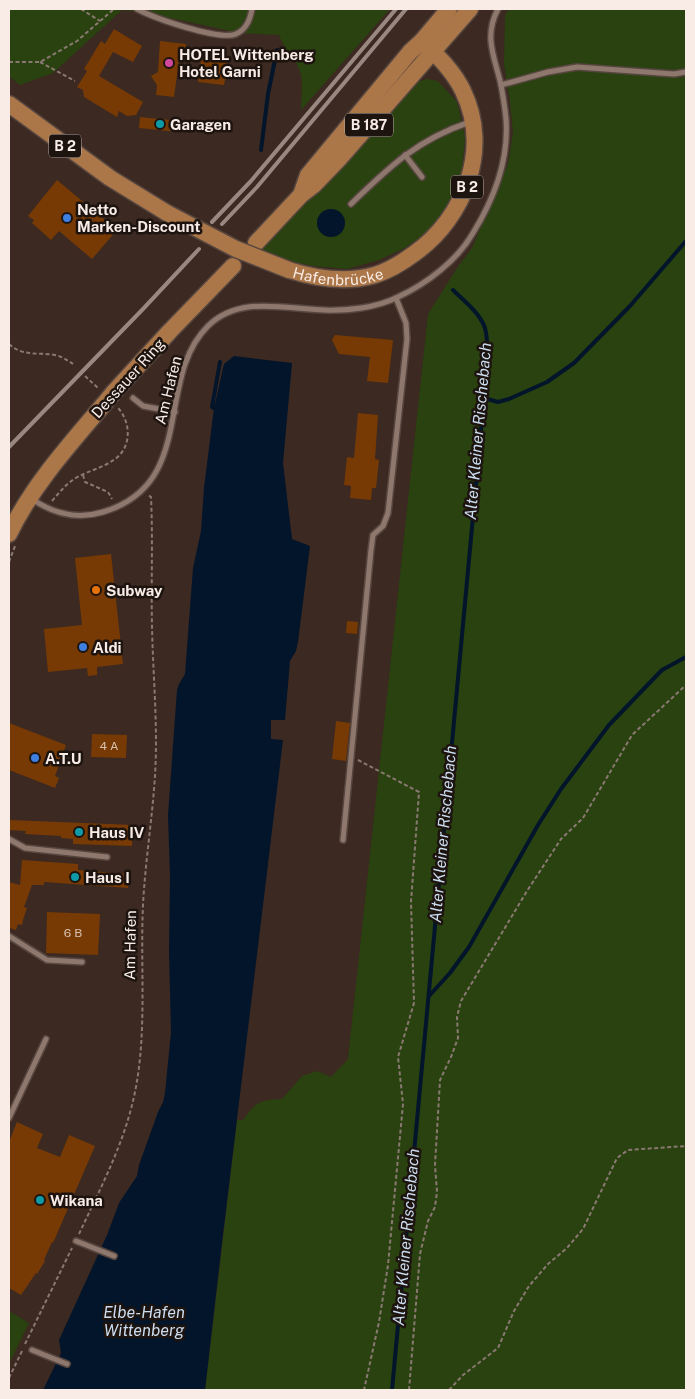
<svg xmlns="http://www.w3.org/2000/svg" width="695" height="1399" font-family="'Public Sans',sans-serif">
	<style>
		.green { fill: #29420f }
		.water { fill: #02152b }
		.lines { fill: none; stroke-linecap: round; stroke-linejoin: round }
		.stream { stroke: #02152b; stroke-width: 4 }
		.building { fill: #773a04 }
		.lane-casing { stroke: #56463f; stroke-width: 8 }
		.primary-casing { stroke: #56463f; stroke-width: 19 }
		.path { stroke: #8a7972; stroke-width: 2; stroke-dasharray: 4 2.5; stroke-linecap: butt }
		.lane { stroke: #8e776d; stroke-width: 5 }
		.primary { stroke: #ab7749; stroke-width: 16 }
		.rail { stroke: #988881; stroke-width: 4 }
		.primary-bridge-casing { stroke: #56463f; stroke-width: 19; stroke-linecap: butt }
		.primary-bridge { stroke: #ab7749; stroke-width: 16 }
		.hotel-dot { fill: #d1479c; stroke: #1d1410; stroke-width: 2 }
		.culture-dot { fill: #0f9aa8; stroke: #1d1410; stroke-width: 2 }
		.shop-dot { fill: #3f7fe0; stroke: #1d1410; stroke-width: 2 }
		.food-dot { fill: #e8710a; stroke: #1d1410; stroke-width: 2 }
		.labels { text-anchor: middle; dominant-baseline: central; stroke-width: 5; stroke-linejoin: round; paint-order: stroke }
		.number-label { font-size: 12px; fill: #d8c0ae }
		.shield { fill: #1d1410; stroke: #b7aba6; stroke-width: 1 }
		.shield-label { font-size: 14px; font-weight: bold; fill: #f9ece6 }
		.poi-label { font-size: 15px; font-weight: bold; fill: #f9ece6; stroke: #1d1410; text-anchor: start }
		.street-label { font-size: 15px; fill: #f9ece6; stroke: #1d1410 }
		.water-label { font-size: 16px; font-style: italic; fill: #cbdcef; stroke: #1d1410 }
	</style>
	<rect width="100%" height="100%" fill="#3c2921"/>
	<g class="green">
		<path d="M9,9H390L301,110C301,94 305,76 296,63C290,54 283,46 279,35L239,33L143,12L122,10L53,73L20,85L9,76Z"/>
		<path d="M509,9H686V1390H205L237,1120H243C256,1102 259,1100 282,1099L302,1076L317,1071L331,1077L348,1059L428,314L459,265L472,248L508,164L513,133L510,102L504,64L505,15Z"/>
		<polygon points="427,79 438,81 457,102 465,137 462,172 452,201 436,226 405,248 379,260 347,269 312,266 294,262 290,264 259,253 417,82"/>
		<polygon points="9,1311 29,1323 9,1364"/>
	</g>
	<g class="water">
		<circle cx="331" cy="223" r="14"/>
		<polygon points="234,356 292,363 283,463 292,539 310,546 298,642 296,651 290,661 285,720 271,720 271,739 283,740 222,1243 205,1390 43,1390 61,1353 59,1340 107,1235 119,1203 137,1176 139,1165 158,1112 163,1102 165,1093 171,1032 169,952 170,877 168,815 177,690 179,684 185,674 193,568 201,531 204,488 214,408 224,364"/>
	</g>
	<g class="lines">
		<g class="stream">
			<polyline points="261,150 268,94 277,50"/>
			<polyline points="484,398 498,402 509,399 547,382 574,363 630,306 686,241"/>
			<polyline points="216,409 212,407 220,362"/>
			<polyline points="429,996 450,973 469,947 538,825 561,789 609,725 662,670 686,657"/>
			<path d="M392,1390L484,398C485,379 490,346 485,328C480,313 464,301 453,290"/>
		</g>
	</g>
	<g class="building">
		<polygon points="114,29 142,46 133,62 113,52 99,76 143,102 136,115 127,116 119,111 117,117 84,97 83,90 77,87 87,71 84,69 101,41 105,44"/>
		<polygon points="160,41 186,44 185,51 181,51 180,53 174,97 156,95 157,85 151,76 158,72"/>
		<polygon points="201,60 227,63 226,80 225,80 224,85 198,82"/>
		<polygon points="140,117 180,121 179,132 139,128"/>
		<polygon points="57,180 117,230 92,259 59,231 51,240 32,223 34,220 28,216"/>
		<polygon points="335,335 393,340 388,383 367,381 370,357 339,354 332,340"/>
		<polygon points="358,413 378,415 375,459 379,460 376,488 372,488 371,500 350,498 351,486 344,485 347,457 354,458"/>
		<polygon points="111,554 123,664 97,667 97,675 88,676 87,668 48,672 44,629 82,625 75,558"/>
		<polygon points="347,621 358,622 357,634 346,633"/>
		<polygon points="336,721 350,723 346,761 332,759"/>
		<polygon points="9,723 66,745 55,776 59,778 55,788 9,770"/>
		<polygon points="92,734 127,735 126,758 91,757"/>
		<polygon points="9,820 133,825 132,846 73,844 73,839 61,838 61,836 25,834 26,831 9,830"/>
		<polygon points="22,860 78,864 78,870 129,874 128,888 44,882 44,885 32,885 24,907 27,908 23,920 22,925 18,924 16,930 9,928 9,882 20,885"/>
		<polygon points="47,912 100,914 98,955 46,953"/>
		<polygon points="17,1122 43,1134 37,1148 60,1157 69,1135 95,1146 53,1243 52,1242 44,1260 45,1261 37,1274 36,1273 21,1295 9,1288 9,1142"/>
	</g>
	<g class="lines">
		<g class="lane-casing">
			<g id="lane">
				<path d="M137,9C154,18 219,41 236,34C247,29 250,19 252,9"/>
				<polyline points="501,85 548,72 577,67 674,74 686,72"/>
				<polyline points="405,155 422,177"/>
				<path d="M351,204C389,167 418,139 470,122"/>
				<polyline points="133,398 143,406 175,412"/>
				<path d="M32,499C54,514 77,520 103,512C198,484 154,379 208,326C240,295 284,309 324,310C347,311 376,308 398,297C426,284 457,261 473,233C494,199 509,159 506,119C505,108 503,96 501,85C495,58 483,37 498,9"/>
				<polyline points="9,839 25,848 107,857"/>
				<polyline points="343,840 371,550 373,535 383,526 388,513 407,339 406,323 396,298"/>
				<polyline points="9,936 47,960 82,962"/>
				<polyline points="9,1118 46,1039"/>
				<polyline points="76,1241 114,1256"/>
				<polyline points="32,1350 67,1364"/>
			</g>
		</g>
		<g class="primary-casing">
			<g id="primary">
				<polyline points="9,104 110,178 167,213"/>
				<polyline points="301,195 308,175 410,52 422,41 449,9"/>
				<polyline points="256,243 301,195 314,185 339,159 470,9"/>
				<path id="s1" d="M289,270C317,279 346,283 375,275C391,270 403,262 415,253C465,217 491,149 463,91C454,72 438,56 422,41"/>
				<polyline points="113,393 170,331 233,266"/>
				<path d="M9,534C32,486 70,444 104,404"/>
			</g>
		</g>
		<g class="path">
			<polyline points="81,9 100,21"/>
			<polyline points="9,62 40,62 77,41 114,9"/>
			<polyline points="40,62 75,81"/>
			<path d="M9,344C23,357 38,352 55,355C61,356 67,360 73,364"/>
			<polyline points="85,376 98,388"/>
			<polyline points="83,475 85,482 108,492 112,499"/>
			<path d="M52,501C59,493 65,485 74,479C87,471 103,468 115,459C132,447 131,422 118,408"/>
			<polyline points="9,562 15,546"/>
			<polyline points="358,760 419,792 411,902 414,1003 398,1057 403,1104 388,1265 379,1322 364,1390"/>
			<path d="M79,1234C99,1191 122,1148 133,1101C148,1038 140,970 143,905C145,866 151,827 154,789C159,734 153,680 152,626C151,583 153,540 151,497L148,495"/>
			<polyline points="25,1344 72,1248"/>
			<polyline points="9,1378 23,1349"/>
			<polyline points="409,1390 420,1254 428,1221 435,1207 437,1192 435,1165 440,1080 451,1057 458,1038 457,1017 461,1001 527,891 561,839 583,818 632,735 686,685"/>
			<polyline points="449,1390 463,1375 498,1348 514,1311 529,1286 548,1264 567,1248 583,1229 617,1158 628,1150 686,1146"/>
		</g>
		<use href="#lane" class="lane"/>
		<use href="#primary" class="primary"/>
		<g class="rail">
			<polyline points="212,222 251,181 396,9"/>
			<polyline points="222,224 257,187 406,9"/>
			<polyline points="9,447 143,309 199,249"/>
		</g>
		<g class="primary-bridge-casing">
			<g id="primary-bridge">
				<polyline points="167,213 236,249 289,270"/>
				<polyline points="104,404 113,393"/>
			</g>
		</g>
		<use href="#primary-bridge" class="primary-bridge"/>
	</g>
	<circle class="hotel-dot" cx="169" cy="63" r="5"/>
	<g class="culture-dot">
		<circle cx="160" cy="124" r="5"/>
		<circle cx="79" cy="832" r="5"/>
		<circle cx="75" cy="877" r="5"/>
		<circle cx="40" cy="1200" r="5"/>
	</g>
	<g class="shop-dot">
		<circle cx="67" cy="218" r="5"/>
		<circle cx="83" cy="647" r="5"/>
		<circle cx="35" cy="758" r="5"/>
	</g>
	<circle class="food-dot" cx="96" cy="590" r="5"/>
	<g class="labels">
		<g class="number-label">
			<text x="109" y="746">4 A</text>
			<text x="73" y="933">6 B</text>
		</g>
		<g class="shield">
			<rect x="345" y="113.5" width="48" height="23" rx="4"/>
			<rect x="49" y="134.5" width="32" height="23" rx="4"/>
			<rect x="451" y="175.5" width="32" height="23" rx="4"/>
		</g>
		<g class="shield-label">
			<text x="369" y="125">B 187</text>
			<text x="65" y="146">B 2</text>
			<text x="467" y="187">B 2</text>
		</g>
		<g class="poi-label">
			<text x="179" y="54">HOTEL Wittenberg<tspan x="179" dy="17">Hotel Garni</tspan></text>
			<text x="170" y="124">Garagen</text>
			<text x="77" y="209">Netto<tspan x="77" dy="17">Marken-Discount</tspan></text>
			<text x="106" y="590">Subway</text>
			<text x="93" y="647">Aldi</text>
			<text x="45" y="758">A.T.U</text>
			<text x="89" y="832">Haus IV</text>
			<text x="85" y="877">Haus I</text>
			<text x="50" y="1200">Wikana</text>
		</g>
		<g class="street-label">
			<text stroke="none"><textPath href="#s1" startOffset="50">Hafenbrücke</textPath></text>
			<text transform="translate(128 378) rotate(-48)">Dessauer Ring</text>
			<text transform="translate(168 390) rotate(-76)">Am Hafen</text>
			<text transform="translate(130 945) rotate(-89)">Am Hafen</text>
		</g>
		<g class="water-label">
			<text transform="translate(478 431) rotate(-85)">Alter Kleiner Rischebach</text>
			<text transform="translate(443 834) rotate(-85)">Alter Kleiner Rischebach</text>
			<text transform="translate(406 1237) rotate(-85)">Alter Kleiner Rischebach</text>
			<text x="144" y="1312">Elbe-Hafen<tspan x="144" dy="18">Wittenberg</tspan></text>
		</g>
	</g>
	<rect width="695" height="1399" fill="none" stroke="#f9ece6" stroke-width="20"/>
</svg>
